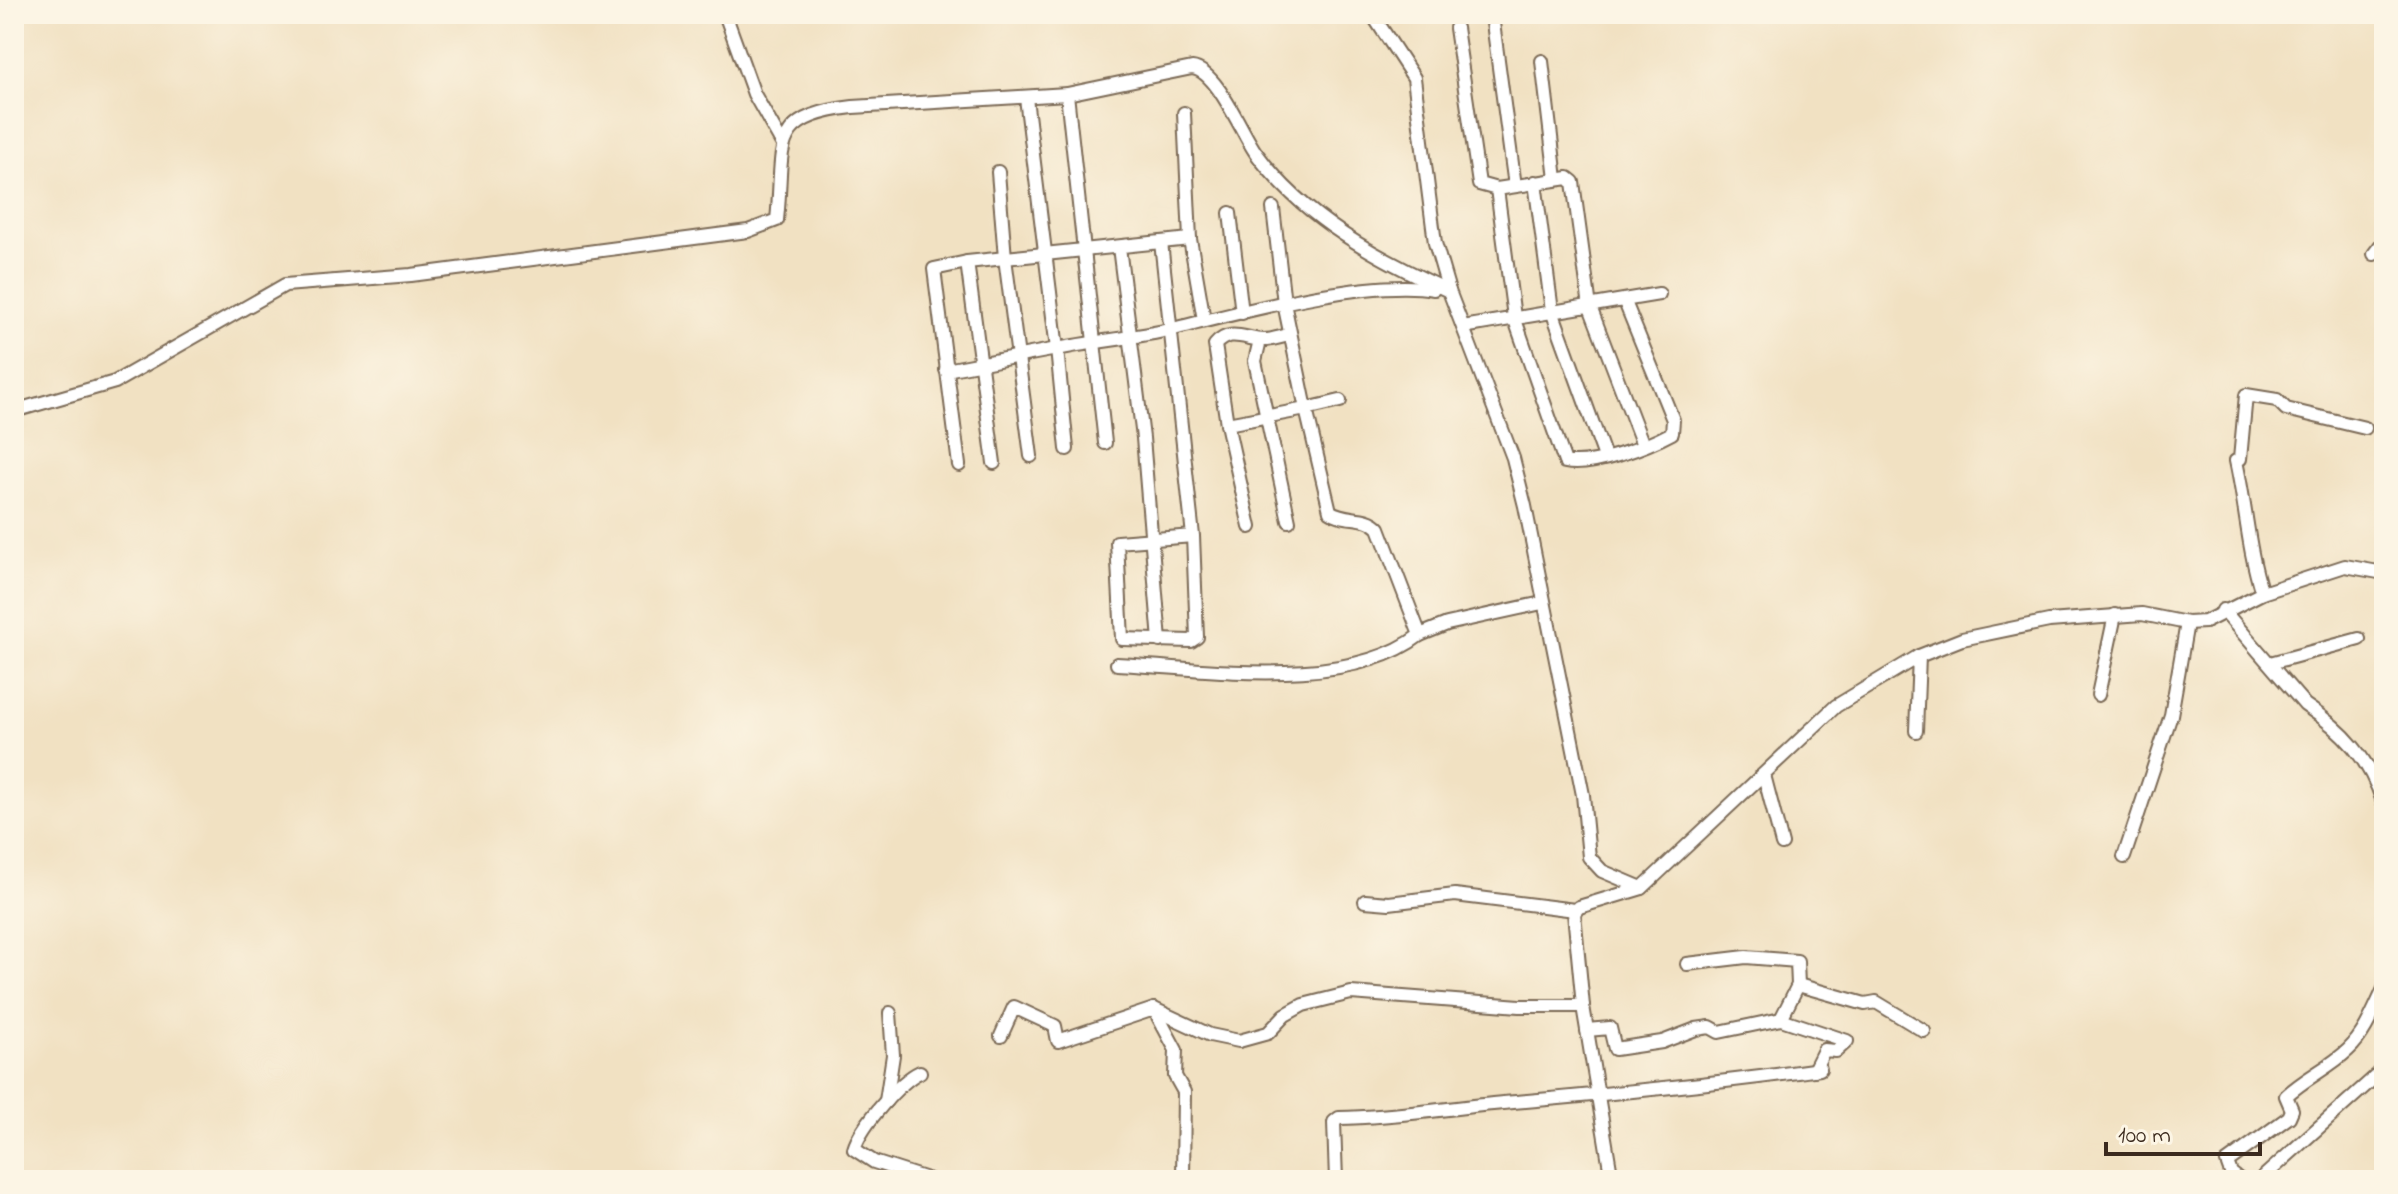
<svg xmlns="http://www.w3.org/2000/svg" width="2398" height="1194" font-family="'Indie Flower',sans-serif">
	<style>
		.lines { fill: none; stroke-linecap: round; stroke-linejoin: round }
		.minor-casing { stroke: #7b6a57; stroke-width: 16 }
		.minor { stroke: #fff; stroke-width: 12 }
	</style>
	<rect width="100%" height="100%" fill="#fcf5e5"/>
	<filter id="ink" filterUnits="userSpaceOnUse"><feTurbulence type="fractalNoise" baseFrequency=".0125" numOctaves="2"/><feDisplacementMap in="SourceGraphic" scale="16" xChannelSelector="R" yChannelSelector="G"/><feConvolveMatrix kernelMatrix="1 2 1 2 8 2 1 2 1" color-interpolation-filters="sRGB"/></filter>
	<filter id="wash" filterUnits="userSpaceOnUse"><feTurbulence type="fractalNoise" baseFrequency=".006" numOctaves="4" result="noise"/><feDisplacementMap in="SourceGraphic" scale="32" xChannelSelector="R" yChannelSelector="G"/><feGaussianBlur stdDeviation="1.8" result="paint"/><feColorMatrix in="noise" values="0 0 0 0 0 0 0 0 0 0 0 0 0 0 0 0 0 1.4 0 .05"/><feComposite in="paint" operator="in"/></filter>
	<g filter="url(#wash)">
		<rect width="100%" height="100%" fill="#f1e1c2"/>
	</g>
	<g filter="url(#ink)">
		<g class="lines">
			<g class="minor-casing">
				<g id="minor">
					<polyline points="725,14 754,94 783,145"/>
					<polyline points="1372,14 1414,78 1435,243 1449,291 1513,458 1525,506 1583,795 1589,857 1602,871 1642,888 1836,706 1919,656 1962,639 2049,621 2142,614 2187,623 2205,622 2262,593 2345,566 2384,573"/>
					<polyline points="1493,23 1515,186"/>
					<polyline points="1456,28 1479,184 1497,189"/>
					<polyline points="1542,61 1556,179"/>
					<polyline points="1067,94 1105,443"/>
					<path d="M1026,98L1057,349C1095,341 1135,338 1173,329C1242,312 1366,278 1434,289"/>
					<polyline points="1184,113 1190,239 1204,320"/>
					<polyline points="998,172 1005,258 1031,456"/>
					<polyline points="1535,182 1552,311 1605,457"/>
					<polyline points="1273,208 1284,303 1306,409 1340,401"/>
					<polyline points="1230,213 1242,313"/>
					<polyline points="1161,242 1193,536 1197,637 1191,641 1122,639 1117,542 1193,536"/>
					<polyline points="1119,247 1143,438 1160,641"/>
					<polyline points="2374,254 2384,241"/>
					<polyline points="967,262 994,463"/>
					<path d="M1625,302L1673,420L1672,433C1648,446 1592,468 1565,462L1514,317L1497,189L1568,178L1573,182L1590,307L1643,445"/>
					<polyline points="1463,327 1659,294"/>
					<polyline points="1260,340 1255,361 1289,521"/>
					<polyline points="946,370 1057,349 1067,449"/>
					<path d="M14,411L115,382L285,285L411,275L748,231L777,220C785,148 766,117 853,107L1067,94L1192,68C1217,70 1241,132 1256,153C1304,219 1377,258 1449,291"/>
					<polyline points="959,465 934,269 967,262 1190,239"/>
					<path d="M1250,527L1227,424L1215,345C1230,327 1246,340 1264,340C1273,340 1282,336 1290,335"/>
					<path d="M2262,593C2248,550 2246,506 2236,461L2240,459L2246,395L2277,400L2286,409L2365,428"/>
					<path d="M2223,610L2305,705C2344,731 2369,758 2384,804"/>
					<polyline points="1420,635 1447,624 1542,603"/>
					<polyline points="2270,663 2359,639"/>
					<path d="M1117,664C1205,668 1346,692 1420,635L1379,528C1366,514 1345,522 1330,511L1306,409L1227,424"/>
					<polyline points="2098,695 2115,615"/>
					<polyline points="1916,731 1919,656"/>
					<polyline points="1764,775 1782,844"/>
					<polyline points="2124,857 2171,715 2187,623"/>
					<polyline points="1365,901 1389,903 1455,895 1575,910"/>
					<polyline points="1687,964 1746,957 1797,961 1798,985"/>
					<polyline points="1154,1009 1210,1035 1239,1041 1268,1033 1285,1015 1303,1005 1351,993 1520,1006 1583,1006"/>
					<polyline points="1781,1019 1798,985 1865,1004 1876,1002 1924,1031"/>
					<polyline points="1587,1030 1610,1028 1615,1049 1662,1042 1696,1029 1710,1027 1719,1032 1781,1019 1847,1041 1836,1051 1824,1050 1814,1070"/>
					<polyline points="1001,1036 1014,1007 1055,1026 1058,1041 1154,1009 1176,1050 1175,1076 1184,1092 1183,1180"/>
					<path d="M920,1072C900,1081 861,1126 854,1149L874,1162L930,1180"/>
					<polyline points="886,1101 893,1055 890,1013"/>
					<path d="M1336,1180L1334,1122L1339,1118C1395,1117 1448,1108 1503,1103C1609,1094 1714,1084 1820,1069"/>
					<polyline points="1612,1180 1583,1006 1574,913 1579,907 1642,888"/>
					<path d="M2240,1180L2231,1173L2227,1162L2289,1117L2292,1110L2286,1096C2305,1078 2329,1068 2348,1050C2365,1034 2374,1010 2384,989"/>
					<polyline points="2260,1180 2384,1069"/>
				</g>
			</g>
			<use href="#minor" class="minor"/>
		</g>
	</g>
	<rect width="2398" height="1194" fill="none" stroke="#fcf5e5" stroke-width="48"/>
	<path d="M2106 1142v12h154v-12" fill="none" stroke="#3b2a1e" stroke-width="4"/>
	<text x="2118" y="1142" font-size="24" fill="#3b2a1e" stroke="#fcf5e5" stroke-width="6" paint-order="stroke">100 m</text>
</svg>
